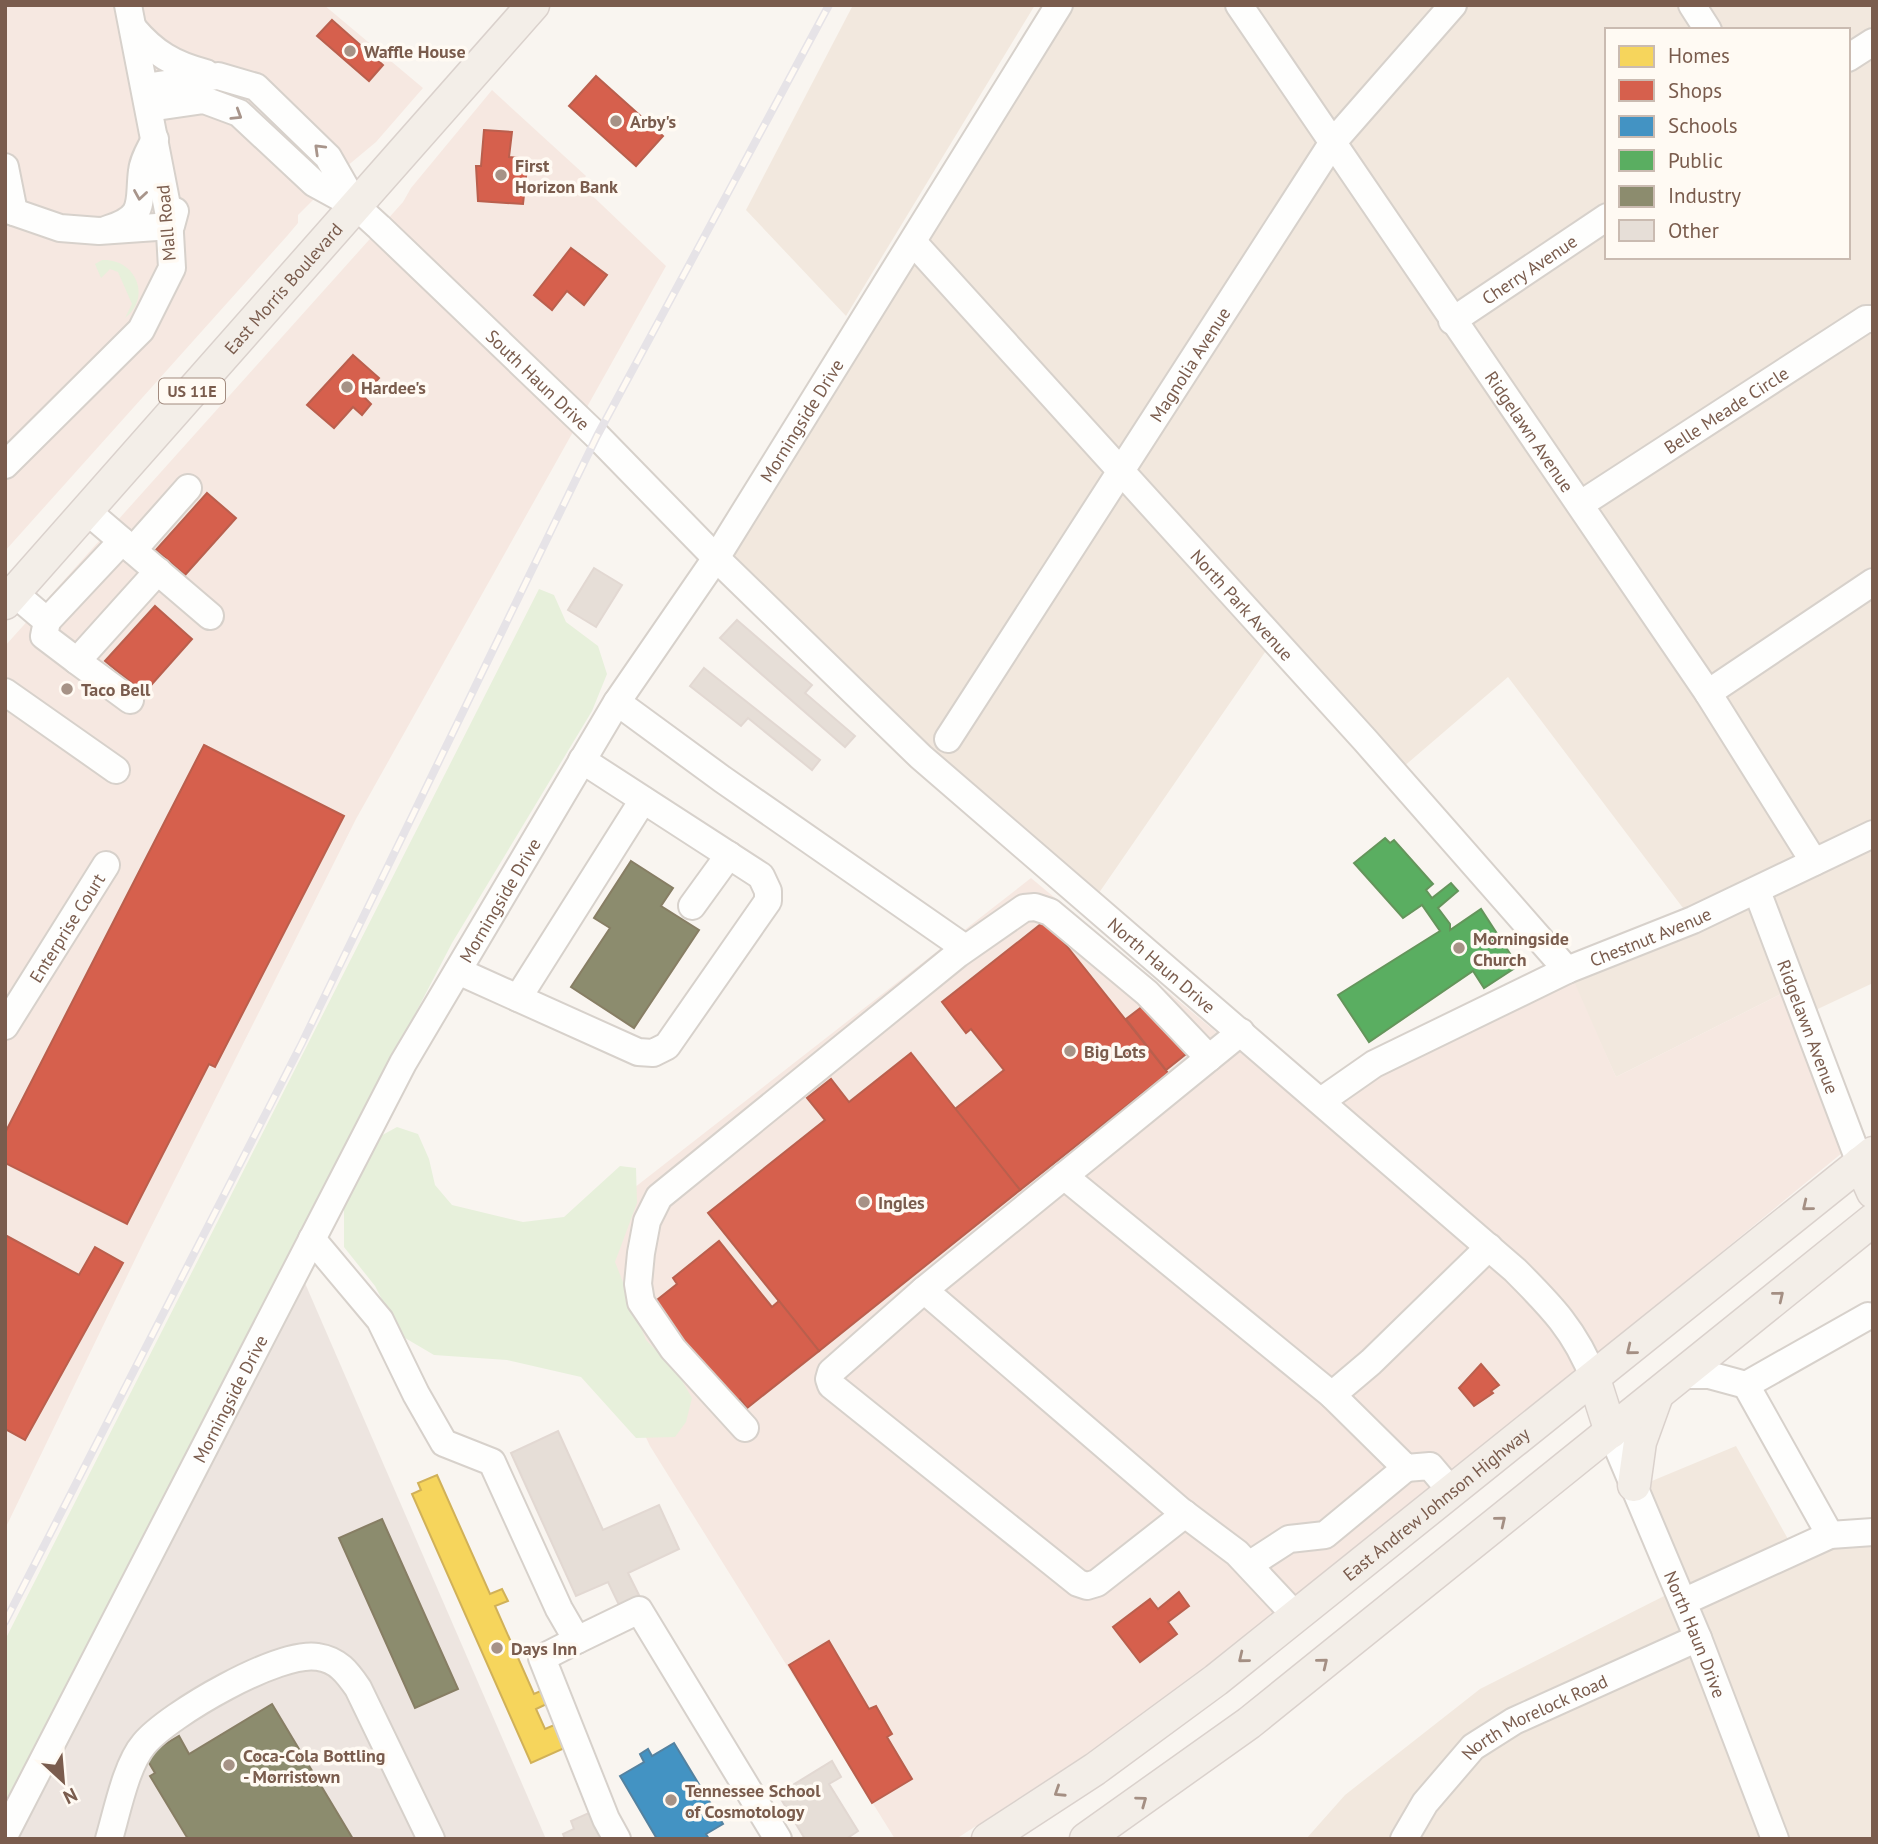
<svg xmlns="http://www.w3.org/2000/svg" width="1878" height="1844" font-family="'PT Sans',sans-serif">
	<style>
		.residential { fill: #f2e8de; fill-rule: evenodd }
		.commercial { fill: #f6e8e1 }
		.industrial { fill: #ede5e0 }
		.green { fill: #e7f0db }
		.homes { fill: #f6d55c; stroke: #d1b158; stroke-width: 2 }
		.shops { fill: #d6604d; stroke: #ba5f4d; stroke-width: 2 }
		.schools { fill: #4393c3; stroke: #5482a0; stroke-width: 2 }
		.public { fill: #5aae61; stroke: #64955b; stroke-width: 2 }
		.industry { fill: #8c8c6e; stroke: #877e64; stroke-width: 2 }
		.building { fill: #e6ded7; stroke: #e2d8d2; stroke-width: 2 }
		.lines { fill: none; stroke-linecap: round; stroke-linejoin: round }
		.minor-casing { stroke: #d7d1cb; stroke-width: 30 }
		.major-casing { stroke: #dad1cc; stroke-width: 35 }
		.minor { stroke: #fefefd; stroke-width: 26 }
		.major { stroke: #f3eee8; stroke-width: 32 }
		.rail-casing { stroke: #e6e3e7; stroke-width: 8 }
		.rail { stroke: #fffaf3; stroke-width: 5; stroke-dasharray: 16; stroke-linecap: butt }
		.oneway { stroke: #a8958b }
		.oneway2 { stroke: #a48f83 }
		.poi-dot { fill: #a69286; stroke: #fffaf3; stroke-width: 2.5 }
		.labels { text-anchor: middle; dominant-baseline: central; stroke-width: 7; stroke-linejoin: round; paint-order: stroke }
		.shield { fill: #fffaf3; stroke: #a28b7f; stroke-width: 2 }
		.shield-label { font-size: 16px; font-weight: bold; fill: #7a5c4d }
		.poi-label { font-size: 18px; font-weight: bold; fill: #7a5c4d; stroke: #fffaf3; text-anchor: start }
		.street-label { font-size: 18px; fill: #7a5c4d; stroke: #fffaf3 }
	</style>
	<rect width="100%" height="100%" fill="#f9f5f0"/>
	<g class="residential">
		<polygon points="853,5 1035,5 846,316 746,210"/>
		<path d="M1059,5H1873V983L1805,1015L1787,991L1616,1077L1567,970L1683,908L1508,677L1395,774L1274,639L1092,903L716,558ZM1607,30H1848V257H1607Z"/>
		<polygon points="1736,1446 1798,1557 1873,1526 1873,1839 1306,1839 1345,1795 1480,1689 1678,1589 1635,1488"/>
	</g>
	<g class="commercial">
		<polygon points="5,5 324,5 423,88 376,142 346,167 298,215 298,223 287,236 5,551"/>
		<polygon points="492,90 586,176 580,184 666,266 356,819 143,1243 5,1529 5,646 403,202 411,188"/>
		<polygon points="1031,878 1317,1116 1372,1079 1573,979 1616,1077 1787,991 1842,1153 1499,1435 1275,1614 1125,1729 956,1839 895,1839 650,1446 557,1248"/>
	</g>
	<polygon class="industrial" points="298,1267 546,1839 5,1839"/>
	<g class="green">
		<path d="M102,260C135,258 153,297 125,318L132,304L118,272L110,269L101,278L95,264Z"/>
		<polygon points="539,589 554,595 566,622 598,646 607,674 592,711 452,943 302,1231 129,1580 5,1803 5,1640"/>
		<polygon points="397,1127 418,1134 429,1159 435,1185 452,1205 523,1222 564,1217 620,1166 636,1168 637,1203 615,1262 646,1340 677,1372 692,1398 686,1422 675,1437 636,1438 581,1377 507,1360 434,1355 400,1335 375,1286 344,1247 344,1202 377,1138"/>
	</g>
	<polygon class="homes" points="437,1475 490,1594 502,1589 508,1601 495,1606 534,1694 545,1689 551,1702 536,1709 545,1729 559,1723 569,1746 531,1763 412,1494 421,1490 418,1483"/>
	<g class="shops">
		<polygon points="332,20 383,65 369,81 317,36"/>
		<polygon points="596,76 663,136 636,166 569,106"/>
		<polygon points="484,130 512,132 509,157 528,159 523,204 478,201 476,166 481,166"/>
		<polygon points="571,248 607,275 584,305 567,291 552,310 534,295"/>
		<polygon points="353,355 379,378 363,396 371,404 362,415 353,407 334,428 307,405"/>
		<polygon points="207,493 236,518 185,575 156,550"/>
		<polygon points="155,606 192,639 144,693 105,661"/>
		<polygon points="204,745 344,816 215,1067 209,1064 127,1224 5,1163 5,1133"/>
		<polygon points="1046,920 1168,1073 1020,1190 955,1109 1004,1070 971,1029 966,1033 942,1002"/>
		<polygon points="1147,1003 1186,1054 1166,1070 1126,1019"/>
		<polygon points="911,1053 1020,1190 819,1351 708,1213 825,1120 807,1098 831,1079 849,1102"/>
		<polygon points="5,1235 79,1275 95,1247 123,1263 25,1440 5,1429"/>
		<polygon points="719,1241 772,1307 779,1301 819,1351 747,1408 740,1399 733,1405 652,1304 677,1284 673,1278"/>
		<polygon points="1481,1364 1499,1385 1491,1391 1493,1393 1474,1406 1459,1388"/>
		<polygon points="1179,1592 1189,1606 1168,1622 1177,1634 1140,1662 1113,1627 1150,1599 1158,1609"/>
		<polygon points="829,1641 869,1709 876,1706 892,1734 887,1737 912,1779 872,1803 789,1665"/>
	</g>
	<polygon class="schools" points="674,1743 723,1824 706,1834 709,1839 657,1839 620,1776 644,1762 640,1754 648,1749 652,1756"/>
	<polygon class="public" points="1385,838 1390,843 1394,840 1433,884 1426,890 1432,898 1451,883 1458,891 1438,908 1450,924 1450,930 1481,909 1518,966 1484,988 1473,971 1369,1042 1338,995 1440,931 1422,905 1403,918 1354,863"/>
	<g class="industry">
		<polygon points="631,861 673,888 661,906 699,930 634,1028 571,987 610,928 594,918"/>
		<polygon points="382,1519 458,1689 415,1708 339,1538"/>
		<polygon points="272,1704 353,1839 188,1839 150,1776 155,1773 145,1756 179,1736 189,1754"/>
	</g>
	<g class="building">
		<polygon points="594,568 622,585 596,627 568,610"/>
		<polygon points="737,620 812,685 805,693 855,736 845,747 720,638"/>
		<polygon points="704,668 820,760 812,770 748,718 741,726 690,686"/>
		<polygon points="558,1431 603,1530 659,1505 679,1549 628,1573 639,1595 619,1605 608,1582 576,1596 511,1453"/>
		<polygon points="832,1761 841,1777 829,1784 858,1831 846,1839 805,1839 778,1794"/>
		<polygon points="591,1812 603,1839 565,1839 563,1834 574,1829 571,1821"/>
	</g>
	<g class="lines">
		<g class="minor-casing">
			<g id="minor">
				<path id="s1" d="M1239,5L1708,693L1814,862"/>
				<polyline points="1692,5 1708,30"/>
				<path d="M133,28C154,53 174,65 206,73"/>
				<polyline points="1848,58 1873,42"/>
				<polyline points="145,87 218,76 256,87 328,157 356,206"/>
				<path id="s2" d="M149,108L204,100L239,113L314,183L356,206L379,227L597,436L716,558L921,757L1515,1270C1550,1305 1576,1331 1594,1379"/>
				<polyline points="5,167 14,212"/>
				<polyline points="5,209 60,228 99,231 171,226 175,211"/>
				<path d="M108,229C147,217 138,202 142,171C143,160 150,149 155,139"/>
				<path id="s3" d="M913,242L1365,740L1567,970"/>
				<path id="s4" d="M1452,321L1607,217"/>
				<polyline points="5,465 141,330 172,268 169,216 128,5"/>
				<path id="s5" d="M1581,504L1866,319H1873"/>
				<polyline points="86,510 210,616"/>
				<polyline points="133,550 188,488"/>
				<polyline points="14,593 47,621 44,636 77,661 158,571"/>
				<polyline points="47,621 122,541"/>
				<polyline points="77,661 130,700"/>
				<polyline points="5,692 116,770"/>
				<polyline points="1708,693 1873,582"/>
				<polyline points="617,702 722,779 965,948"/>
				<path id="s6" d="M948,739L1333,142L1453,5"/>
				<path id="s7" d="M1757,891L1860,1163"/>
				<polyline points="692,906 729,855"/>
				<polyline points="458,971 638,1052 653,1053 667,1046 768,901 768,891 761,876 582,760"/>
				<polyline points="518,998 643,800"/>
				<path id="s8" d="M5,1026L106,865"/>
				<polyline points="1241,1032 924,1290 1181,1511 1237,1553 1296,1616"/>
				<path id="s9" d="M1321,1101L1374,1064L1567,970L1693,920L1873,834"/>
				<polyline points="1064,1176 1332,1395 1406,1468 1430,1466 1452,1492"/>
				<polyline points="312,1239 380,1320 416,1394 444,1443 492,1462 559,1609 577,1640 639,1610 778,1839"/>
				<polyline points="924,1290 831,1372 829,1379 831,1385 1078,1583 1087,1586 1097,1583 1185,1514"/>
				<polyline points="1682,1375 1709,1375 1746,1385"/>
				<polyline points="1332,1395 1371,1362 1489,1247"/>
				<polyline points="745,1428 673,1349 641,1302 638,1284 641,1253 647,1221 659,1197 958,954 1024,908 1035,907 1050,912 1147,993 1209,1058"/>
				<path id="s10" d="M1611,1432L1698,1638L1775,1839"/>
				<polyline points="1830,1535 1746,1385 1868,1316"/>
				<polyline points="1249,1565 1289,1539 1325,1535 1406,1468"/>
				<polyline points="1683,1602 1830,1535 1873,1532"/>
				<polyline points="577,1640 542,1658 606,1819 617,1839"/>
				<path id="s11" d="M5,1834L403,1063L617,702L716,558L1059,5"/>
				<path d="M109,1839C117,1812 126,1765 144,1744C169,1714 280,1650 318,1657C338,1660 347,1672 358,1688L431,1839"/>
				<path id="s12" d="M1404,1839L1425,1803L1473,1747L1514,1721L1698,1638"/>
			</g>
		</g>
		<g class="major-casing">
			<g id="major">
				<path id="s13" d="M5,603L533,5"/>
				<polyline points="1860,1163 1873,1192"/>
				<polyline points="1594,1379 1611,1432"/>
				<polyline points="1634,1485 1640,1442 1657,1395"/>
				<path id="s14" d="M988,1839L1095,1769L1216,1680L1873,1153"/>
				<polyline points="1086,1839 1249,1723 1873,1220"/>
			</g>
		</g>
		<use href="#minor" class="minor"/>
		<use href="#major" class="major"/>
		<g class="rail-casing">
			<polyline id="rail" points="5,1622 302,1043 597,436 829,5"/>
		</g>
		<use href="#rail" class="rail"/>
	</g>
	<defs><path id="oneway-chevron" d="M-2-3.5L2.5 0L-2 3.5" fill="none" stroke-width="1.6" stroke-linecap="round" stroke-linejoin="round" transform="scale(1.75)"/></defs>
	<g class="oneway">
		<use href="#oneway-chevron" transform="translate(237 115) rotate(32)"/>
		<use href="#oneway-chevron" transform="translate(319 149) rotate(-136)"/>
		<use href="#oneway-chevron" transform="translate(140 195) rotate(99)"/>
	</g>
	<g class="oneway2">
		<use href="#oneway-chevron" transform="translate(1807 1206) rotate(141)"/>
		<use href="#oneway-chevron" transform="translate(1779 1296) rotate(-39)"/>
		<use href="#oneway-chevron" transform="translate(1631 1350) rotate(141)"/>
		<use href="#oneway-chevron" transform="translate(1501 1521) rotate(-39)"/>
		<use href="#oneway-chevron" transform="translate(1243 1658) rotate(141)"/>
		<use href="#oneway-chevron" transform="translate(1323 1663) rotate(-39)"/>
		<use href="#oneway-chevron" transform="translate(1059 1792) rotate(147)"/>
		<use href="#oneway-chevron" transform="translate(1142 1801) rotate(-36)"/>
	</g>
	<g class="poi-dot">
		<circle cx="350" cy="51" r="7"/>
		<circle cx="616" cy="121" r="7"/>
		<circle cx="501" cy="175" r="7"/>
		<circle cx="347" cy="387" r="7"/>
		<circle cx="67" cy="689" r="7"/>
		<circle cx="1459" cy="948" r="7"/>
		<circle cx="1070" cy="1051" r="7"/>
		<circle cx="864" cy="1202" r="7"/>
		<circle cx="497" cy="1648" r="7"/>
		<circle cx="229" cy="1765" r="7"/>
		<circle cx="671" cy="1800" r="7"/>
	</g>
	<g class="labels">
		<rect class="shield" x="159" y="378.5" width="66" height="25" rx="5"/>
		<g class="shield-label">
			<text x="192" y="391">US 11E</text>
		</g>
		<g class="poi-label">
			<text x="364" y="51">Waffle House</text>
			<text x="630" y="121">Arby's</text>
			<text x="515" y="165">First<tspan x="515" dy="21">Horizon Bank</tspan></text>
			<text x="361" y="387">Hardee's</text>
			<text x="81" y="689">Taco Bell</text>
			<text x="1473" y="938">Morningside<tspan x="1473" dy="21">Church</tspan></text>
			<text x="1084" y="1051">Big Lots</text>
			<text x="878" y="1202">Ingles</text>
			<text x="511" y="1648">Days Inn</text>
			<text x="243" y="1755">Coca-Cola Bottling<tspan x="243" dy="21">- Morristown</tspan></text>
			<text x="685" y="1790">Tennessee School<tspan x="685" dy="21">of Cosmotology</tspan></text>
		</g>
		<g class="street-label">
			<text transform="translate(166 223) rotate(-95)">Mall Road</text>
			<text stroke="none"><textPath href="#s4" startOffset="93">Cherry Avenue</textPath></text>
			<text stroke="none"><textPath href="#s13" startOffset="420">East Morris Boulevard</textPath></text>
			<text stroke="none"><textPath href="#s6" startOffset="446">Magnolia Avenue</textPath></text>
			<text stroke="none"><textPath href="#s2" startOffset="495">South Haun Drive</textPath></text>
			<text stroke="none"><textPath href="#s5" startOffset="173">Belle Meade Circle</textPath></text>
			<text stroke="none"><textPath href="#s11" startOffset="1624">Morningside Drive</textPath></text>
			<text stroke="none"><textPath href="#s1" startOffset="516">Ridgelawn Avenue</textPath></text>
			<text stroke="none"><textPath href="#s3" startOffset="490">North Park Avenue</textPath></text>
			<text stroke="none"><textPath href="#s11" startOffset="1057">Morningside Drive</textPath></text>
			<text stroke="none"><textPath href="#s8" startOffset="116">Enterprise Court</textPath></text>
			<text stroke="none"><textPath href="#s9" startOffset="369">Chestnut Avenue</textPath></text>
			<text stroke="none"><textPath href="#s2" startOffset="1351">North Haun Drive</textPath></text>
			<text stroke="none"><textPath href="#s7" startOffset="145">Ridgelawn Avenue</textPath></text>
			<text stroke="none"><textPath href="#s11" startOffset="490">Morningside Drive</textPath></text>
			<text stroke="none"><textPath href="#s14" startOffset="560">East Andrew Johnson Highway</textPath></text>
			<text stroke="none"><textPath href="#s10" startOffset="219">North Haun Drive</textPath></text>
			<text stroke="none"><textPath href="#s12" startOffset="184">North Morelock Road</textPath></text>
		</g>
	</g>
	<rect width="1878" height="1844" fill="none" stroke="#7a5c4d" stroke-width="14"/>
	<rect x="1605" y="28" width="245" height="231" fill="#fffaf3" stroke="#cabbb1" stroke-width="2"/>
	<rect x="1619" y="46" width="35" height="21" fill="#f6d55c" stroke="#cabbb1" stroke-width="2"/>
	<text x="1668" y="63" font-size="21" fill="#7a5c4d">Homes</text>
	<rect x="1619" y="80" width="35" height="21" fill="#d6604d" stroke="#cabbb1" stroke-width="2"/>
	<text x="1668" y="98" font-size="21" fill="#7a5c4d">Shops</text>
	<rect x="1619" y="116" width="35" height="21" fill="#4393c3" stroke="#cabbb1" stroke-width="2"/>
	<text x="1668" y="133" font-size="21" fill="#7a5c4d">Schools</text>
	<rect x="1619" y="150" width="35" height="21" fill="#5aae61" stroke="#cabbb1" stroke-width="2"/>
	<text x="1668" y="168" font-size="21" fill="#7a5c4d">Public</text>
	<rect x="1619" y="186" width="35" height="21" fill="#8c8c6e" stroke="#cabbb1" stroke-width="2"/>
	<text x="1668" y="203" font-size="21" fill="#7a5c4d">Industry</text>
	<rect x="1619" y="220" width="35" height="21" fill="#e6ded7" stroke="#cabbb1" stroke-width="2"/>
	<text x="1668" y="238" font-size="21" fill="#7a5c4d">Other</text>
	<g transform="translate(63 1781) rotate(154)" stroke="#fffaf3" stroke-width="5" paint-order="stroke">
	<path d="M0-5L12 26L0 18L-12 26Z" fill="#7a5c4d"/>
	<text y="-10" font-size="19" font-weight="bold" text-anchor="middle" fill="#7a5c4d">N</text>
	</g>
</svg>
